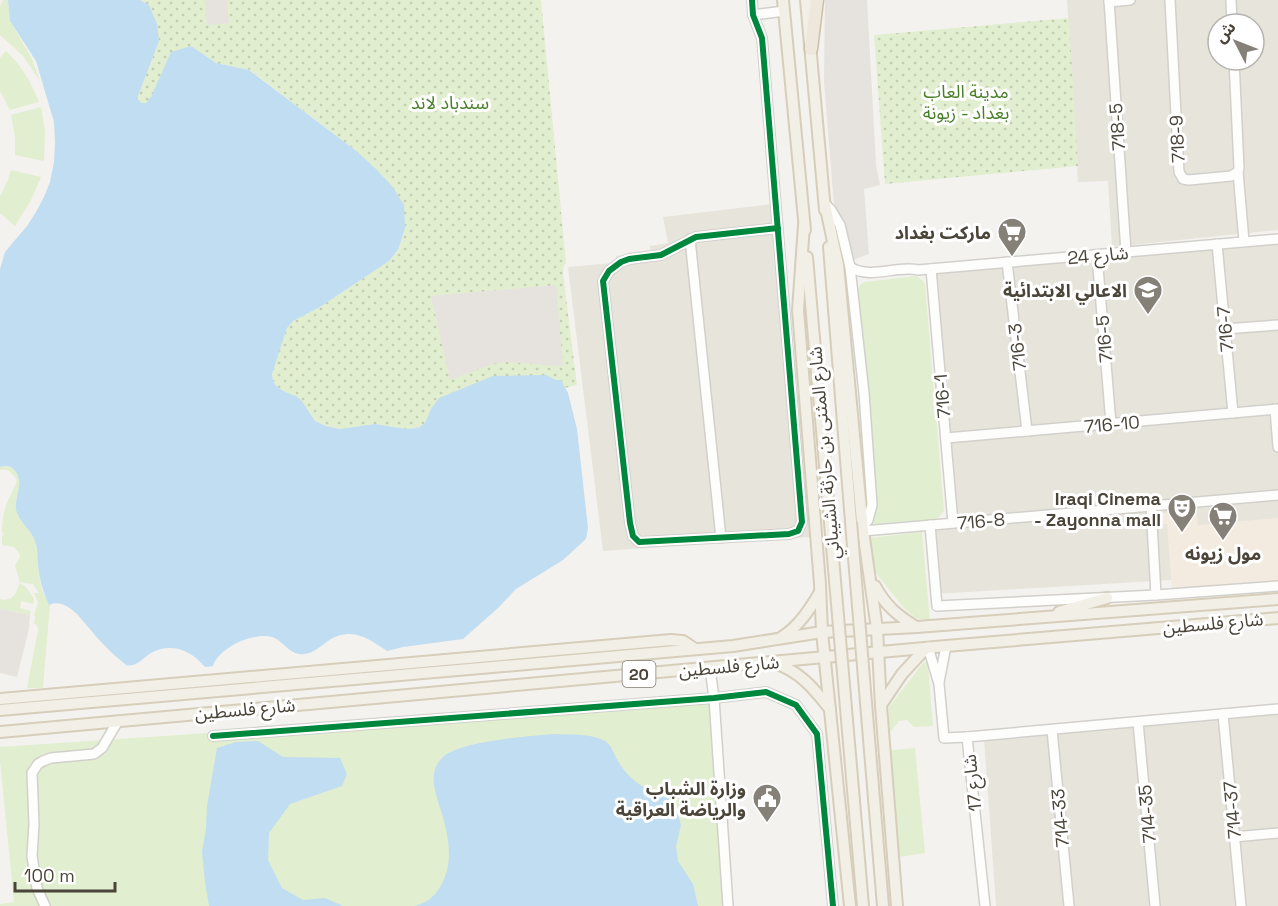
<svg xmlns="http://www.w3.org/2000/svg" width="1278" height="906" font-family="'Space Grotesk','Noto Sans Arabic',sans-serif">
	<style>
		.residential { fill: #e7e4dc; fill-rule: evenodd }
		.commercial { fill: #f3ebdf }
		.grass { fill: #e1eecf }
		.park { fill: url(#park-dots) }
		.parking { fill: #e6e3df }
		.water { fill: #c0ddf1 }
		.lines { fill: none; stroke-linecap: round; stroke-linejoin: round }
		.minor-casing { stroke: #d2d0cb; stroke-width: 12 }
		.major-casing { stroke: #d6cebb; stroke-width: 14 }
		.highway-casing { stroke: #ccbfa9; stroke-width: 15 }
		.minor { stroke: #fdfdfc; stroke-width: 9 }
		.major { stroke: #f2efe6; stroke-width: 10 }
		.highway { stroke: #ede8db; stroke-width: 12 }
		.major-bridge-casing { stroke: #d6cebb; stroke-width: 14; stroke-linecap: butt }
		.major-bridge { stroke: #f2efe6; stroke-width: 10 }
		.cycleway-casing { stroke: #fff; stroke-width: 10 }
		.cycleway { stroke: #00873e; stroke-width: 6 }
		.labels { text-anchor: middle; dominant-baseline: central; stroke-width: 6; stroke-linejoin: round; paint-order: stroke }
		.shield { fill: #fff; stroke: #817c74; stroke-width: 1.5 }
		.shield-label { font-size: 16px; font-weight: bold; fill: #4b4439 }
		.park-label { font-size: 18px; fill: #4a7f2a; stroke: #fff }
		.street-label { font-size: 18px; fill: #4b4439; stroke: #fff }
		.poi-label { font-size: 18px; font-weight: bold; fill: #4b4439; stroke: #fff; text-anchor: end }
	</style>
	<defs>
		<pattern id="park-dots" width="8" height="8" patternUnits="userSpaceOnUse" patternTransform="scale(1.5)"><rect width="8" height="8" fill="#e1eecf"/><path d="M2 2h.1M6 6h.1" fill="none" stroke="#c3cdb2" stroke-width="1.8" stroke-linecap="round"/></pattern>
	</defs>
	<rect width="100%" height="100%" fill="#f4f2ee"/>
	<g class="residential">
		<path d="M1067,0H1278V230L1112,247L1108,181L1078,182ZM1218,24H1254V60H1218Z"/>
		<polygon points="780,203 810,537 603,551 568,267 612,263 616,259 616,256 651,252 650,246 668,243 663,217"/>
		<polygon points="1278,234 1278,568 1171,580 936,594 930,525 953,523 931,269"/>
		<polygon points="1278,714 1278,906 996,906 984,739"/>
	</g>
	<polygon class="commercial" points="1196,510 1198,525 1278,518 1278,582 1172,590 1167,524 1163,524 1162,513"/>
	<g class="grass">
		<polygon points="3,0 8,0 10,21 32,59 40,81 23,56 0,35 0,6"/>
		<path d="M6,51C21,65 31,82 39,102L10,110L0,91V58Z"/>
		<polygon points="41,107 45,131 44,161 15,155 15,136 11,115"/>
		<polygon points="11,170 41,177 31,200 15,226 0,213 0,196 8,180"/>
		<polygon points="916,276 922,280 925,284 944,511 937,519 873,524 878,505 876,483 857,290 861,284 865,282"/>
		<path d="M4,466L11,467L15,470L20,479L19,489L16,499L24,523L36,542L39,576L42,590L49,604H50L43,688H27L38,630L37,625L34,624L35,616H34L38,602L34,593H39L33,584L19,582C19,576 16,571 15,565L20,557L19,553L14,547L2,545V536L4,534L2,532C2,520 4,509 9,498C12,492 15,487 17,480C12,473 8,468 0,470V467Z"/>
		<polygon points="922,532 930,622 916,618 904,608 879,577 871,563 869,538"/>
		<path d="M19,583L26,587L34,599L33,604L21,601L20,608L31,611L30,615L0,609V599C12,602 17,594 19,583Z"/>
		<polygon points="926,662 928,666 933,726 914,727 907,720 899,721 891,731 887,731 889,707 923,663"/>
		<polygon points="712,699 732,906 0,906 0,904 14,902 0,761 0,747"/>
		<polygon points="915,748 925,853 899,857 891,750"/>
	</g>
	<g class="park">
		<polygon points="140,0 541,0 566,263 564,265 563,273 577,385 565,388 561,380 556,381 550,377 477,384 461,389 439,398 431,409 425,423 418,428 406,429 375,424 340,429 326,426 315,421 295,396 285,392 277,387 273,381 272,374 283,337 287,328 293,321 320,307 389,261 398,251 405,228 355,150 250,70 216,63 191,46 148,102 144,104 139,102 138,96 159,41 149,5"/>
		<polygon points="1069,18 1078,166 885,184 874,35"/>
	</g>
	<g class="parking">
		<polygon points="205,0 227,0 229,23 207,25"/>
		<polygon points="825,0 867,0 876,165 880,185 864,189 869,254 850,261 834,205 824,82"/>
		<polygon points="556,285 563,366 506,362 492,364 450,380 431,296"/>
		<polygon points="0,609 30,615 29,629 17,677 0,673"/>
	</g>
	<g class="water">
		<path d="M8,0H140L149,5L157,24L159,41L138,96V99L141,103H146L151,97L171,52L191,46L216,63L249,70L355,150L376,169L392,186L404,205L405,228L398,250L389,261L320,307L293,321L287,328L272,374L273,381L277,387L285,392L296,396L301,400L315,421L326,426L340,429L375,424L406,429L418,428L425,423L431,409L439,398L493,376L546,375L556,380H561L568,393L577,429L588,528L586,539L563,560L516,589L498,608L463,639L403,647L387,651C368,638 351,626 328,641C319,647 314,653 304,654C290,656 284,641 272,637C254,632 219,647 213,666L205,667C192,650 170,642 151,653C144,657 136,668 126,665C125,664 120,660 119,659C103,646 91,630 77,614C69,607 60,600 49,605C43,591 39,579 38,564C37,557 38,548 35,541C31,530 21,523 17,513C12,499 25,485 16,472C12,466 7,465 0,467V269L5,252L27,226L36,212L44,197L50,182L54,162L55,143L54,122L36,61L10,21Z"/>
		<path d="M554,734C571,735 590,733 605,741C612,745 614,755 618,761C629,781 649,792 670,799L678,815L681,825L676,846L678,861L693,884L698,906H415C420,904 427,902 431,898C437,893 441,886 444,879C452,861 449,840 444,821C439,801 424,774 443,757C460,741 530,736 554,734Z"/>
		<polygon points="258,741 283,757 340,758 347,774 342,786 290,804 269,833 268,860 282,888 303,900 325,898 343,906 209,906 205,882 202,852 206,829 207,806 217,748 236,742"/>
	</g>
	<g class="lines">
		<g class="minor-casing">
			<g id="minor">
				<polyline points="752,0 753,15 762,38 802,522 798,531 789,534 639,542 633,536 630,523 603,281 609,271 621,262 629,259 661,255 696,237 778,228"/>
				<polyline points="1109,0 1126,252"/>
				<polyline points="1170,0 1179,172 1183,179 1189,180 1231,176 1238,172 1239,168 1234,60"/>
				<polyline points="1231,0 1232,24"/>
				<polyline points="1109,2 1130,0"/>
				<polyline points="753,15 784,11"/>
				<polyline points="1238,172 1244,241"/>
				<polyline points="825,204 831,210 840,225 850,267 864,393 872,505 868,520 863,527"/>
				<polyline points="690,239 721,538"/>
				<polyline points="1217,244 1233,413"/>
				<polyline points="1097,255 1111,424"/>
				<polyline points="1007,262 1027,431"/>
				<path d="M850,267C870,280 897,265 918,270L1278,239"/>
				<polyline points="931,269 953,523"/>
				<polyline points="1225,329 1278,325"/>
				<polyline points="1275,409 1278,447"/>
				<polyline points="946,438 1278,409"/>
				<polyline points="1151,506 1156,595"/>
				<polyline points="930,525 937,606 1156,595 1278,586"/>
				<polyline points="863,531 1278,495"/>
				<polyline points="928,647 939,684 944,738 967,737 985,906"/>
				<polyline points="710,668 714,698 728,906"/>
				<polyline points="939,682 946,646"/>
				<polyline points="1223,714 1241,906"/>
				<polyline points="1138,722 1155,906"/>
				<polyline points="1052,730 1069,906"/>
				<polyline points="213,736 714,698 766,692 796,705 817,734 833,906"/>
				<polyline points="967,737 1278,709"/>
				<polyline points="1234,837 1278,833"/>
				<polyline points="45,906 37,888 32,856 34,824 32,773 38,764 43,761 51,758 94,754 102,748 118,721"/>
			</g>
		</g>
		<g class="major-casing">
			<g id="major">
				<polyline points="783,0 805,230"/>
				<polyline points="806,0 825,210"/>
				<polyline points="825,204 838,265 863,531 877,629 881,706 897,906"/>
				<polyline points="804,225 798,310 820,584 822,632 850,906"/>
				<polyline points="829,247 851,522"/>
				<polyline points="807,257 830,523"/>
				<path d="M875,586C886,606 897,615 916,627"/>
				<polyline points="1059,612 1107,598"/>
				<path d="M782,637C799,626 810,609 820,592"/>
				<path d="M774,663C800,671 814,689 830,709"/>
				<polyline points="0,699 671,640 683,641 695,649"/>
				<polyline points="881,705 902,674 926,648"/>
				<polyline points="0,710 733,646 822,632 917,627 1278,599"/>
				<polyline points="0,732 946,646 1278,618"/>
				<polyline points="874,799 883,906"/>
				<polyline points="854,801 863,906"/>
			</g>
		</g>
		<g class="highway-casing">
			<polyline id="highway" points="811,49 817,0"/>
		</g>
		<use href="#minor" class="minor"/>
		<use href="#major" class="major"/>
		<use href="#highway" class="highway"/>
		<g class="major-bridge-casing">
			<g id="major-bridge">
				<polyline points="851,522 874,799"/>
				<polyline points="830,523 854,801"/>
			</g>
		</g>
		<use href="#major-bridge" class="major-bridge"/>
		<g class="cycleway-casing">
			<g id="cycleway">
				<polyline points="752,0 753,15 762,38 802,522 798,531 789,534 639,542 633,536 630,523 603,281 609,271 621,262 629,259 661,255 696,237 778,228"/>
				<polyline points="213,736 714,698 766,692 796,705 817,734 833,906"/>
			</g>
		</g>
		<use href="#cycleway" class="cycleway"/>
	</g>
	<defs>
		<g id="supermarket-pin" transform="scale(1.5)"><path d="M0 17L-7.5 6A9.5 9.5 0 1 1 7.5 6Z" fill="#868178" stroke="#fff"/><path d="M-6-5.5h2.5l.6 2H6L4.5 2H-2.5L-4.4-4H-6ZM-1.5 3.2a1.3 1.3 0 1 0 .1 0ZM3 3.2a1.3 1.3 0 1 0 .1 0Z" fill="#fff"/></g>
		<g id="school-pin" transform="scale(1.5)"><path d="M0 17L-7.5 6A9.5 9.5 0 1 1 7.5 6Z" fill="#868178" stroke="#fff"/><path d="M0-5L7-2L0 1L-7-2ZM-4 1L0 2.5L4 1V4Q0 6-4 4Z" fill="#fff"/></g>
		<g id="theatre-pin" transform="scale(1.5)"><path d="M0 17L-7.5 6A9.5 9.5 0 1 1 7.5 6Z" fill="#868178" stroke="#fff"/><path d="M-5-5.5Q0-4 5-5.5V0Q5 5 0 6Q-5 5-5 0ZM-3.3-2.5H-1v1.5H-3.3ZM1-2.5H3.3v1.5H1ZM-2.8 1Q0 5.5 2.8 1Z" fill="#fff"/></g>
		<g id="civic-pin" transform="scale(1.5)"><path d="M0 17L-7.5 6A9.5 9.5 0 1 1 7.5 6Z" fill="#868178" stroke="#fff"/><path d="M-.6-6.5H3V-4.5H.6V-3L4-1V1h2V6H-6V1h2V-1L-.6-3ZM-1.2 2.5V6h2.4V2.5Z" fill="#fff"/></g>
	</defs>
	<g fill-rule="evenodd">
		<use href="#supermarket-pin" x="1012" y="232"/>
		<use href="#school-pin" x="1148" y="290"/>
		<use href="#theatre-pin" x="1182" y="508"/>
		<use href="#supermarket-pin" x="1223" y="516"/>
		<use href="#civic-pin" x="767" y="798"/>
	</g>
	<g class="labels">
		<rect class="shield" x="622.5" y="661" width="33" height="26" rx="4.5"/>
		<g class="shield-label">
			<text x="639" y="674">20</text>
		</g>
		<g class="park-label">
			<text x="966" y="91">مدينة العاب<tspan x="966" dy="21">بغداد - زيونة</tspan></text>
			<text x="450" y="102">سندباد لاند</text>
		</g>
		<g class="street-label">
			<text transform="translate(1117 127) rotate(-94)">718-5</text>
			<text transform="translate(1177 139) rotate(-93)">718-9</text>
			<text transform="translate(1098 255) rotate(-5)">شارع 24</text>
			<text transform="translate(1225 329) rotate(-95)">716-7</text>
			<text transform="translate(1104 339) rotate(-95)">716-5</text>
			<text transform="translate(1017 347) rotate(-97)">716-3</text>
			<text transform="translate(942 396) rotate(-95)">716-1</text>
			<text transform="translate(1112 424) rotate(-5)">716-10</text>
			<text transform="translate(824 453) rotate(-95)">شارع المثنى بن حارثة الشيباني</text>
			<text transform="translate(981 521) rotate(-5)">716-8</text>
			<text transform="translate(1213 623) rotate(-5)">شارع فلسطين</text>
			<text transform="translate(729 666) rotate(-5)">شارع فلسطين</text>
			<text transform="translate(245 709) rotate(-5)">شارع فلسطين</text>
			<text transform="translate(972 783) rotate(-96)">شارع 17</text>
			<text transform="translate(1232 810) rotate(-95)">714-37</text>
			<text transform="translate(1147 814) rotate(-95)">714-35</text>
			<text transform="translate(1060 818) rotate(-95)">714-33</text>
		</g>
		<g class="poi-label">
			<text x="991" y="232">ماركت بغداد</text>
			<text x="1127" y="290">الاعالي الابتدائية</text>
			<text x="1161" y="498">Iraqi Cinema<tspan x="1161" dy="21">- Zayonna mall</tspan></text>
			<text x="1223" y="553" text-anchor="middle">مول زيونه</text>
			<text x="746" y="788">وزارة الشباب<tspan x="746" dy="21">والرياضة العراقية</tspan></text>
		</g>
	</g>
	<g transform="translate(1236 42) rotate(312)"><circle r="28" fill="#ffffff" stroke="#b7b4b0" stroke-width="1.5"/>
	<path d="M0-4.5L10 22L0 15L-10 22Z" fill="#868178"/>
	<text y="-9" font-size="16" font-weight="bold" text-anchor="middle" fill="#4b4439">ش</text>
	</g>
	<path d="M15 882v9h100v-9" fill="none" stroke="#4b4439" stroke-width="3"/>
	<text x="24" y="882" font-size="18" fill="#4b4439" stroke="#ffffff" stroke-width="4.5" paint-order="stroke">100 m</text>
</svg>
